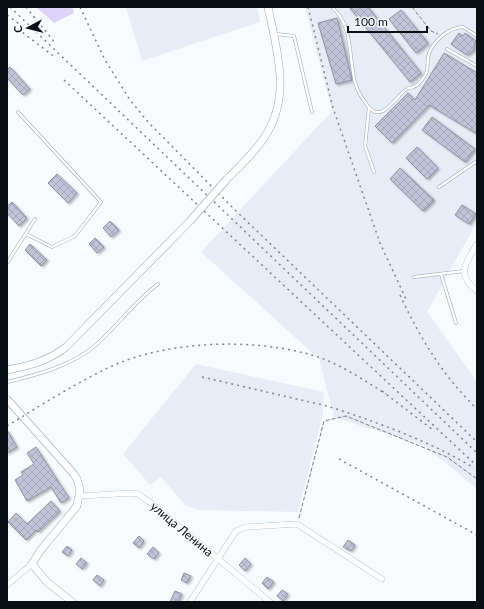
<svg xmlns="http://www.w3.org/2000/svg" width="484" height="609" font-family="Lato,sans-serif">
<defs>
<pattern id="building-cross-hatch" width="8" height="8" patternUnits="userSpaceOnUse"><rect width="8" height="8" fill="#bfc4d8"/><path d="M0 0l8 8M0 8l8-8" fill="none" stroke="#a3a7b8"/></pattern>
<filter id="shadow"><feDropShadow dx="2" dy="1.5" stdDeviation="1" flood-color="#0004"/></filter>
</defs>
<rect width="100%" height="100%" fill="#f7fbfe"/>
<path fill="#e6edf6" d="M126,7H257L260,22L142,61Z
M305,7H477V222L427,312L477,382V489L425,446L334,417L319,359L201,252L332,111Z
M196,364L324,392L323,414L298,512L199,510L185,505L161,477L150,485L123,454Z"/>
<path fill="#ddd3f6" d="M36,7H72L74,13L54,23Z"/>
<path fill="url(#building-cross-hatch)" stroke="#8c91a3" filter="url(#shadow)" d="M349,7H368L421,73L410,82Z
M401,10L428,43L416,53L389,19Z
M337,18L352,80L336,84L318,23Z
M459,33L463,36L465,33L476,41L474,45L475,48L473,51L467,55L451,44Z
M444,53L477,73V134L429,105L392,143L375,126L408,93L415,100Z
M10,67L30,89L23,95L7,78V70Z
M432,117L475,149L465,162L422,130Z
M417,147L438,168L427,179L406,158Z
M400,168L434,200L423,211L390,179Z
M57,174L77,193L68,203L48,183Z
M12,202L27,218L19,226L7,213V206Z
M462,205L476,214L469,224L455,215Z
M110,221L119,230L111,237L103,228Z
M95,238L104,247L97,253L89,244Z
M30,244L47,260L41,266L25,250Z
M7,430L17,447L7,453Z
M36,447L69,498L61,503L51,487L27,501L15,480L23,475L21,472L34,464L27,453Z
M51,501L60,511L38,532L36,530L26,540L8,522L16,513L27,524Z
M139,536L144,541L139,548L133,543Z
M348,540L355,545L351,551L343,547Z
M67,546L72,550L68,556L62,552Z
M153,547L159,553L154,559L147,554Z
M81,558L87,563L82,569L76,564Z
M245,558L251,564L245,571L239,565Z
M184,573L191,576L187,583L181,580Z
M97,575L104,580L100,586L93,580Z
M267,577L274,582L268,589L262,583Z
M282,590L288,594L283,601L277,596Z
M175,591L182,594L178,602H170Z"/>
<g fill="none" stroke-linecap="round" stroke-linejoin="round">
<defs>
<path id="service" d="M332,7C351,24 349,48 353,72C354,84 360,96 367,105C382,126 396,95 407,89C408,88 412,88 413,87C417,86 422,80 424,77C429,71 427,64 428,57C432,41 448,28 463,27L477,36
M276,34L294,36L312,112
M447,49L477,66
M369,108L365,146L374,172
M18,112L101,202L75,236L52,247L26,234
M439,187L477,161
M7,263L35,219
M441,274L456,323
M414,277L464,271
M7,382C37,375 74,365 97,344C118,325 134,302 158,284"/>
<path id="minor" d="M477,244C465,264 456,275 477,291
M80,496L132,493L138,494L151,503L270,602
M7,585L32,564
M190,602L236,531L246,527L297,524L382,579"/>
<path id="tertiary" d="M227,179C240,166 254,153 264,138C292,97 277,51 268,7
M7,370C29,366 48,361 66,347L190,221
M7,399L73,473L77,479L80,490L77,506L40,551L32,564L47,582L72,602"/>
</defs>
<use href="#service" stroke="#95a4b3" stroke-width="3.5"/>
<use href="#minor" stroke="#95a4b3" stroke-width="6"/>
<use href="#tertiary" stroke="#95a4b3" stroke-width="8"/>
<path stroke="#787d81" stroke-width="1" stroke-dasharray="4 2" stroke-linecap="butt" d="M412,7L431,31L438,34
M299,518L324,421L346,416L447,457L477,479"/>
<use href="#service" stroke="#fff" stroke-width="2.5"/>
<use href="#minor" stroke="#fff" stroke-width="5.5"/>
<use href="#tertiary" stroke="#fff" stroke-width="7"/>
<path stroke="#7f8387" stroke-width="1.5" stroke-dasharray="2 4" stroke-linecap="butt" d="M10,7L477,453
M26,7L56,44
M80,7L105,60L130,100L148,122L234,209L477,442
M308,7L333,108L380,243L406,299
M7,15L26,29
M18,29L56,58
M64,80L477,466
M400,295C420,338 443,376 477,409
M202,377L327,406C374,421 432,442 474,468
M382,391L433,430
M7,426C41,405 76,383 112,366C168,341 250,338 308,354C336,361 362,379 386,394
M339,459L477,535"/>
<defs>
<path id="tertiary-bridge" d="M190,221L227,179"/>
</defs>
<use href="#tertiary-bridge" stroke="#95a4b3" stroke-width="8" stroke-linecap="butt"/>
<use href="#tertiary-bridge" stroke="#fff" stroke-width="7"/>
</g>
<g text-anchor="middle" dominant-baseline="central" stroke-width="3" stroke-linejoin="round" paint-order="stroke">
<g font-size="12" fill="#090e13" stroke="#f7fbfe">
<text transform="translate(182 529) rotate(40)">улица Ленина</text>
</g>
</g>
<rect width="484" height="609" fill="none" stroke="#090e13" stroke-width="16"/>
<g transform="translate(28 28) rotate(263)" stroke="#f7fbfe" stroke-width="3" paint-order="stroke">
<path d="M0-3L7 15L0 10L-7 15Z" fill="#090e13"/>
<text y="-6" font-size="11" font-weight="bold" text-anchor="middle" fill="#090e13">С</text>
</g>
<path d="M348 26v6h79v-6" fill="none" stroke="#090e13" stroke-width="2"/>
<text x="354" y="26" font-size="12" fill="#090e13" stroke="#f7fbfe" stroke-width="3" paint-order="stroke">100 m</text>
</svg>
